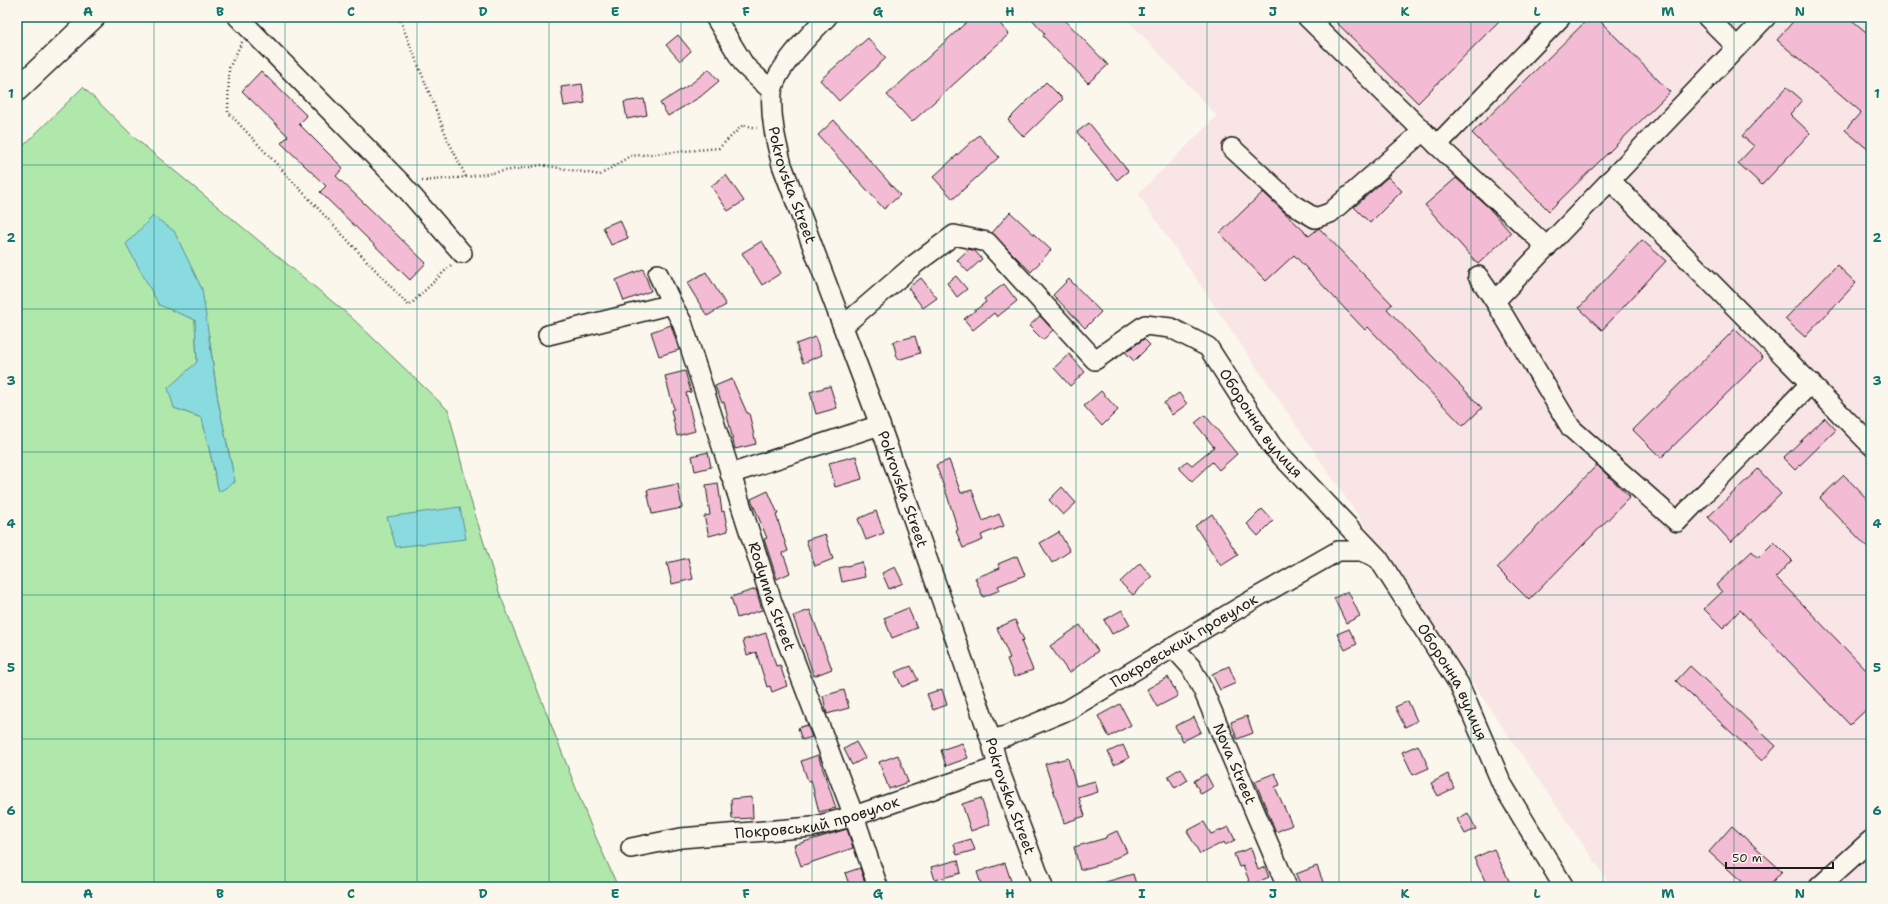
<svg xmlns="http://www.w3.org/2000/svg" width="1888" height="904" font-family="'Shantell Sans',sans-serif">
<rect width="100%" height="100%" fill="#fbf7ec"/>
<filter id="ink" filterUnits="userSpaceOnUse"><feTurbulence type="fractalNoise" baseFrequency=".025" numOctaves="2"/><feDisplacementMap in="SourceGraphic" scale="8" xChannelSelector="R" yChannelSelector="G"/><feConvolveMatrix kernelMatrix="1 2 1 2 8 2 1 2 1" color-interpolation-filters="sRGB"/></filter>
<g filter="url(#ink)">
<path fill="#f9e5e5" d="M1125,17H1871V887H1612L1138,194L1217,116Z"/>
<path fill="#b0e8ac" stroke="#668264" fill-rule="evenodd" d="M83,87L136,139L351,317L448,410L471,501L499,592L590,824L618,887H17V152ZM195,320L209,335L218,401L235,482L219,491L202,418L174,408L197,362Z"/>
<path fill="#8adbe0" stroke="#5e8f92" d="M153,216L174,231L202,289L218,401L235,482L219,492L202,418L174,408L168,388L197,362L195,320L159,305L126,244Z
M460,507L466,539L396,547L387,517Z"/>
<path fill="#f3bcd4" stroke="#1c1c1c" d="M972,17H994L1009,34L912,122L887,95Z
M1030,17H1062L1108,65L1088,83L1043,36L1045,34Z
M1331,17H1503L1418,103Z
M1590,17H1596L1670,92L1549,211L1472,133Z
M1797,17H1848L1871,36V152L1845,130L1861,112L1777,40Z
M678,35L691,51L680,61L666,45Z
M868,38L886,58L839,101L820,80Z
M709,69L719,81L700,97L668,116L660,103L692,83Z
M261,71L307,116L299,124L343,168L336,176L426,263L410,280L320,192L326,186L281,143L288,136L242,91Z
M1046,82L1063,99L1024,137L1008,120Z
M582,84L585,103L564,106L561,87Z
M1787,87L1802,100L1790,114L1810,133L1762,185L1738,163L1754,146L1742,136Z
M644,99L647,115L627,119L624,102Z
M834,120L900,195L884,209L818,135Z
M1089,123L1128,171L1117,180L1077,132Z
M979,135L999,157L953,199L933,177Z
M726,175L744,201L728,211L711,186Z
M1388,177L1402,191L1370,223L1354,207Z
M1456,178L1488,207L1511,233L1478,264L1425,205Z
M1263,192L1309,236L1319,228L1392,304L1387,309L1482,408L1463,426L1368,327L1365,330L1294,255L1266,281L1220,233Z
M1010,212L1051,250L1031,272L992,233Z
M620,220L628,238L611,245L603,227Z
M1642,240L1666,261L1602,330L1579,308Z
M762,241L781,273L762,285L742,253Z
M969,249L975,251L982,259L968,272L957,260Z
M1837,265L1856,283L1805,337L1785,319Z
M643,269L651,291L624,301L616,280Z
M706,272L726,305L707,316L687,283Z
M956,276L967,289L957,297L947,283Z
M921,278L937,298L923,308L908,288Z
M1069,279L1101,312L1085,328L1053,295Z
M1004,284L1017,301L997,317L994,313L973,330L964,319L986,302L984,299Z
M1040,316L1053,330L1043,340L1029,326Z
M671,325L679,350L659,356L651,332Z
M1735,329L1763,358L1661,458L1633,430Z
M915,336L920,353L898,360L893,342Z
M815,337L822,355L803,363L796,344Z
M1144,339L1150,345L1134,361L1125,352Z
M1069,354L1085,372L1070,386L1054,368Z
M685,371L691,392L686,393L695,431L677,436L671,410L674,409L665,376Z
M732,379L747,413H749L756,444L735,449L724,402L722,403L715,386Z
M830,386L837,408L816,414L810,392Z
M1101,391L1118,410L1102,426L1084,406Z
M1179,393L1187,404L1172,415L1164,403Z
M1205,415L1237,454L1219,470L1212,462L1192,481L1179,468L1187,461L1192,465L1214,447L1195,423Z
M1825,418L1836,430L1795,470L1783,458Z
M708,452L711,467L695,471L692,456Z
M856,456L862,479L835,487L829,463Z
M949,460L961,493L972,490L983,521L999,514L1004,526L981,535L983,540L963,548L956,531L958,530L948,498L936,465Z
M1597,465L1630,497L1529,600L1497,568Z
M1758,469L1781,494L1731,542L1708,517Z
M1844,475L1871,503V551L1820,498Z
M718,483L722,512L724,511L728,531L709,536L704,516L710,515L706,485Z
M678,484L682,508L652,514L647,490Z
M1062,487L1076,503L1063,515L1049,500Z
M768,491L778,514L776,515L788,551L783,553L790,573L777,579L764,539L767,538L751,499Z
M1262,509L1273,521L1258,536L1247,524Z
M876,511L884,533L866,540L858,519Z
M1212,514L1238,555L1221,566L1195,526Z
M1059,532L1070,551L1052,563L1040,543Z
M825,534L833,559L815,566L806,540Z
M1774,542L1792,560L1776,577L1871,675V705L1850,725L1740,610L1723,628L1704,609L1722,592L1716,585L1752,551L1758,558Z
M1017,556L1025,575L998,586L1000,590L983,597L975,578L1000,568L998,564Z
M688,558L693,579L672,584L667,563Z
M862,562L865,577L842,582L839,568Z
M1140,563L1152,577L1133,595L1120,582Z
M895,567L903,583L889,589L882,573Z
M756,589L762,610L737,618L731,597Z
M1348,591L1360,616L1346,623L1334,598Z
M908,608L917,628L892,638L884,618Z
M810,610L832,669L814,676L793,616Z
M1122,610L1130,625L1112,634L1104,620Z
M1015,620L1024,640L1021,641L1033,670L1014,677L1007,659L1010,658L997,628Z
M1080,625L1098,651L1069,673L1050,646Z
M1349,629L1357,644L1345,650L1337,634Z
M766,633L776,666L780,665L787,686L772,692L770,686L767,687L756,652L747,655L743,640Z
M911,666L918,680L902,687L895,672Z
M1229,666L1236,683L1220,690L1212,674Z
M1690,666L1776,746L1762,761L1676,681Z
M1168,677L1178,696L1157,707L1147,689Z
M942,689L947,705L933,710L927,694Z
M844,690L849,708L827,714L823,696Z
M1408,701L1417,721L1405,727L1395,707Z
M1120,704L1131,725L1109,737L1098,716Z
M1247,716L1253,733L1237,739L1231,722Z
M1194,717L1201,732L1183,741L1175,726Z
M807,725L812,737L802,740L798,728Z
M856,742L865,758L852,765L844,749Z
M962,743L968,758L946,766L941,750Z
M1123,745L1129,758L1114,765L1108,752Z
M1418,745L1429,768L1413,775L1402,752Z
M818,755L836,808L819,812L811,780L808,781L801,761Z
M898,755L908,782L889,789L879,762Z
M1068,758L1076,786L1095,781L1098,792L1079,798L1085,816L1064,823L1045,764Z
M1181,768L1188,780L1175,788L1168,776Z
M1275,773L1280,785L1275,787L1292,825L1276,832L1255,781Z
M1206,774L1213,787L1201,794L1194,781Z
M1448,774L1454,788L1438,796L1431,783Z
M752,797L753,818L732,819L731,799Z
M981,798L990,824L971,831L962,804Z
M1468,813L1476,829L1465,834L1457,819Z
M1204,822L1211,834L1229,827L1235,840L1225,845L1224,842L1200,854L1187,831Z
M1732,826L1782,871L1768,887H1748L1709,852Z
M847,829L853,848L801,866L794,845Z
M1117,831L1127,852L1106,863L1080,870L1074,847L1106,838V836Z
M971,839L975,850L957,855L954,844Z
M1251,848L1258,870L1265,867L1269,877L1251,885L1243,866L1239,867L1234,854Z
M1494,849L1512,887H1488L1474,858Z
M958,860L961,873L935,880L931,867Z
M1005,863L1013,887H982L977,872Z
M1317,866L1325,887H1301L1296,874Z
M860,868L866,885L858,887H850L845,873Z
M1133,874L1137,887H1099V884Z"/>
<g fill="none" stroke-linecap="round" stroke-linejoin="round">
<defs>
<g id="minor">
<path d="M238,17L401,183L462,253"/>
<path d="M715,17L745,66L772,91"/>
<path id="s1" d="M827,17C812,32 774,71 772,93C770,117 776,142 782,165L880,425L991,740L998,767L1043,887"/>
<path d="M1307,17L1437,145L1547,247"/>
<path d="M1707,17L1737,47"/>
<path d="M1437,145L1561,17"/>
<path d="M1232,148L1292,204L1315,218L1330,213L1423,131"/>
<path d="M1610,180L1871,445"/>
<path d="M658,274L672,304"/>
<path d="M1478,276L1495,301L1571,428L1677,522L1811,383"/>
<path d="M1495,301L1766,17"/>
<path id="s2" d="M843,326L915,264L954,235L987,242L1095,360L1145,325L1171,328L1208,347L1272,446L1378,558L1459,684L1502,784L1564,887"/>
<path id="s3" d="M548,335L672,304L682,322L772,602L854,816L878,887"/>
<path d="M730,474L880,425"/>
<path id="s4" d="M1173,647L1191,667L1203,690L1287,887"/>
<path id="s5" d="M991,740L1006,736L1068,710L1254,599L1338,551H1361L1377,558"/>
<path id="s6" d="M631,848L681,838L812,827L854,816L998,767"/>
<path d="M1819,887L1871,840"/>
</g>
<path id="major" d="M17,90L94,17"/>
</defs>
<use href="#minor" stroke="#1c1c1c" stroke-width="22"/>
<use href="#major" stroke="#1c1c1c" stroke-width="25"/>
<path stroke="#1c1c1c" stroke-width="2.5" stroke-dasharray="1 3" stroke-linecap="butt" d="M399,17L448,140L466,177
M242,42L229,68L228,112L409,306L451,265
M422,181L466,177L542,165L600,175L630,156L719,148L743,125L757,128"/>
<use href="#minor" stroke="#fbf7ec" stroke-width="19"/>
<use href="#major" stroke="#fbf7ec" stroke-width="22"/>
</g>
</g>
<path fill="none" stroke="#0f766e" stroke-width="1" stroke-opacity="0.55" d="M154,17V887M285,17V887M417,17V887M549,17V887M681,17V887M812,17V887M944,17V887M1076,17V887M1207,17V887M1339,17V887M1471,17V887M1603,17V887M1734,17V887M17,165H1871M17,309H1871M17,452H1871M17,595H1871M17,739H1871"/>
<g text-anchor="middle" dominant-baseline="central" stroke-width="3" stroke-linejoin="round" paint-order="stroke">
<g font-size="15" fill="#1c1c1c" stroke="#fbf7ec">
<text stroke="none"><textPath href="#s1" startOffset="190">Pokrovska Street</textPath></text>
<text stroke="none"><textPath href="#s2" startOffset="559">Оборонна вулиця</textPath></text>
<text stroke="none"><textPath href="#s1" startOffset="514">Pokrovska Street</textPath></text>
<text stroke="none"><textPath href="#s3" startOffset="437">Rodynna Street</textPath></text>
<text stroke="none"><textPath href="#s5" startOffset="218">Покровський провулок</textPath></text>
<text stroke="none"><textPath href="#s2" startOffset="883">Оборонна вулиця</textPath></text>
<text stroke="none"><textPath href="#s4" startOffset="133">Nova Street</textPath></text>
<text stroke="none"><textPath href="#s1" startOffset="839">Pokrovska Street</textPath></text>
<text stroke="none"><textPath href="#s6" startOffset="189">Покровський провулок</textPath></text>
</g>
</g>
<rect width="1888" height="904" fill="none" stroke="#fbf7ec" stroke-width="44"/>
<path d="M1726 862v6h107v-6" fill="none" stroke="#1c1c1c" stroke-width="2"/>
<text x="1732" y="862" font-size="12" fill="#1c1c1c" stroke="#fbf7ec" stroke-width="3" paint-order="stroke">50 m</text>
<rect x="22" y="22" width="1844" height="860" fill="none" stroke="#0f766e" stroke-width="1.5"/>
<g font-size="13" text-anchor="middle" font-weight="bold" fill="#0f766e">
<text x="88" y="16">A</text>
<text x="220" y="16">B</text>
<text x="351" y="16">C</text>
<text x="483" y="16">D</text>
<text x="615" y="16">E</text>
<text x="746" y="16">F</text>
<text x="878" y="16">G</text>
<text x="1010" y="16">H</text>
<text x="1142" y="16">I</text>
<text x="1273" y="16">J</text>
<text x="1405" y="16">K</text>
<text x="1537" y="16">L</text>
<text x="1668" y="16">M</text>
<text x="1800" y="16">N</text>
<text x="11" y="98">1</text>
<text x="1877" y="98">1</text>
<text x="11" y="242">2</text>
<text x="1877" y="242">2</text>
<text x="11" y="385">3</text>
<text x="1877" y="385">3</text>
<text x="11" y="528">4</text>
<text x="1877" y="528">4</text>
<text x="11" y="672">5</text>
<text x="1877" y="672">5</text>
<text x="11" y="815">6</text>
<text x="1877" y="815">6</text>
<text x="88" y="898">A</text>
<text x="220" y="898">B</text>
<text x="351" y="898">C</text>
<text x="483" y="898">D</text>
<text x="615" y="898">E</text>
<text x="746" y="898">F</text>
<text x="878" y="898">G</text>
<text x="1010" y="898">H</text>
<text x="1142" y="898">I</text>
<text x="1273" y="898">J</text>
<text x="1405" y="898">K</text>
<text x="1537" y="898">L</text>
<text x="1668" y="898">M</text>
<text x="1800" y="898">N</text>
</g>
</svg>
